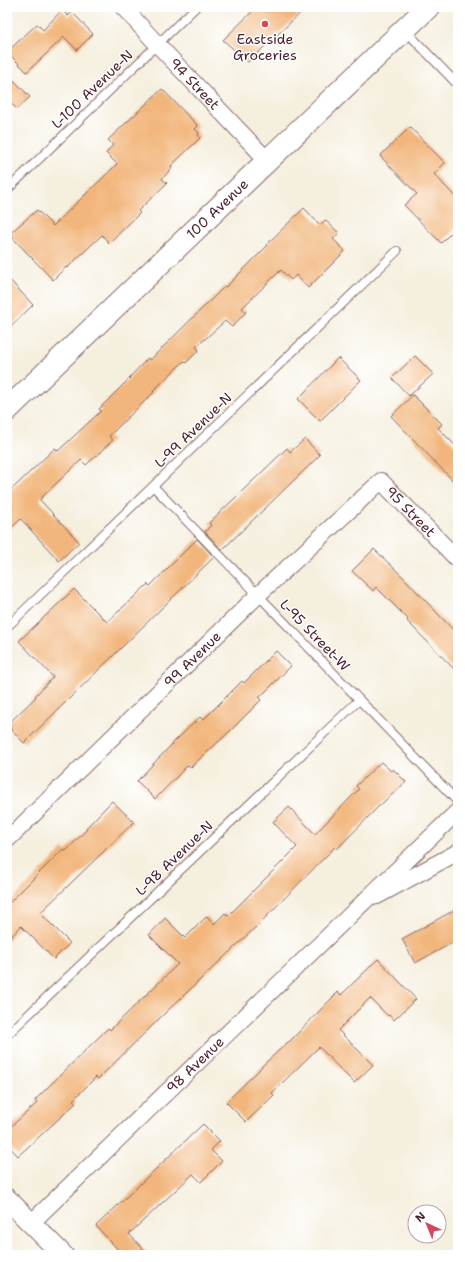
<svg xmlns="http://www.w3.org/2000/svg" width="465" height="1262" font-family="'Shantell Sans',sans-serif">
<rect width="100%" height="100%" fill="#fff"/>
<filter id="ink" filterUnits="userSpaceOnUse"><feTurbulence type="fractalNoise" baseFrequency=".025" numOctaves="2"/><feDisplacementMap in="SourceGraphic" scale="8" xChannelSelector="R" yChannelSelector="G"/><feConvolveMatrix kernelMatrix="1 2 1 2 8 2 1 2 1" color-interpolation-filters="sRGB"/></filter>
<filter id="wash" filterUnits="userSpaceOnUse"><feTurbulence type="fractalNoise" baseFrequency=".012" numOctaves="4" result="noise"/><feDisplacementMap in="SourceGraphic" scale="16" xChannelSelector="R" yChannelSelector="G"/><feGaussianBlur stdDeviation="0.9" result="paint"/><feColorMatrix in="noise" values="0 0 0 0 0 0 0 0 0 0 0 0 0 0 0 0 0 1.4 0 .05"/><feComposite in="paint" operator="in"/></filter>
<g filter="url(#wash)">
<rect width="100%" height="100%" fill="#f5efde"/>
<g id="blocks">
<path fill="#f2b67c" d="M257,7H307L248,62L223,40Z
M62,10L68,16L72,12L93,34L77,50L64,37L27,72L7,52L37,24L43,30Z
M7,73L30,97L17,109L7,100Z
M162,89L198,126L195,129L199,133L198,135L200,138L171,166L172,168L162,179L167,183L138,211L140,213L109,243L102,235L67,268L66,267L53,280L9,234L37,210L53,226L117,164L106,153L113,145L108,140Z
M410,127L445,163L434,174L458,200V226L441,243L404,205L417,194L380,156Z
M304,208L320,225L325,220L339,233L333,239L345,251L308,288L296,275L291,280L281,270L242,308L246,312L232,327L225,321L196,347L199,350L186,363L184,361L153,391L154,392L109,436L113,440L86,465L81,460L41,498L40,500L79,542L59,561L21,519L7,532V494L55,448L58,451L101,411L99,409L130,378H129L148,358L150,360L225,286L226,287L267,246L266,245Z
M7,277L33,305L7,330Z
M415,356L433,374L409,396L392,378Z
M338,358L361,380L320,421L298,399Z
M413,395L442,424L438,428L458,448V486L391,416Z
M305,439L320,455L222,550L205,532L211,525L209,523L287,448L290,452Z
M197,539L214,557L24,743L7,725L36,697L35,696L53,677L19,641L74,589L107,622L148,584L150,586Z
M374,549L403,577L458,635V673L407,621L408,619L376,587L373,591L352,571Z
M276,651L291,666L259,698L261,700L227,734L191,767L188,765L155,799L137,781L175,741L200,717L203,720L242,681L244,683Z
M381,762L391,771L393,769L406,782L377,808L337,849L335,847L257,926L163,1015L98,1079L96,1077L73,1100L76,1103L18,1156L7,1144V1130L37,1103L35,1100L108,1028L110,1030L178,964L149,935L165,918L185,938L207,916L214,924L225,913L228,916L297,847L273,822L289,807L315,834L359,789L356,786Z
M112,801L134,822L40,913L70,943L54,959L21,926L7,941V905L63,849L66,851L87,829L86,828Z
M458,908V940L415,963L402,939Z
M378,959L416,999L394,1020L389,1015L388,1016L370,998L338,1030L373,1065L354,1083L319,1047L272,1093L274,1095L246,1122L226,1102L259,1070V1069L288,1042H289L338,992L341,995Z
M203,1124L220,1141L211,1150L222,1161L201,1182L193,1174L129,1234L149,1255H123L96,1226Z"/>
</g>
</g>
<g filter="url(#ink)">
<use href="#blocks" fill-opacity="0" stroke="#86686a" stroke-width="1"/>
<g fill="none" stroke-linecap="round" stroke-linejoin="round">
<defs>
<path id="service" d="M405,30L458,85
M7,190L196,7
M153,486L458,802
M7,627L397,251
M7,1035L359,700"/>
<g id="minor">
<path id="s1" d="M123,7L157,44L267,160"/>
<path id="s2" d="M7,840L258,595L381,481L458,560"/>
<path d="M377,896L458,852"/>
<path id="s3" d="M31,1223L458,811"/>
</g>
<path id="tertiary" d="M7,1199L63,1255"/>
<g id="secondary">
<path id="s4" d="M7,410L428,7"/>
</g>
</defs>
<use href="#service" stroke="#86686a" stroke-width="10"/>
<use href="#minor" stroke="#86686a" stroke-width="18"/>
<use href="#tertiary" stroke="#86686a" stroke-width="22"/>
<use href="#secondary" stroke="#86686a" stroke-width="24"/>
<use href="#service" stroke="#fff" stroke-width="8"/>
<use href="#minor" stroke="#fff" stroke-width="16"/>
<use href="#tertiary" stroke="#fff" stroke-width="20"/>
<use href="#secondary" stroke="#fff" stroke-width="22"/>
</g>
</g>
<circle fill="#d1495b" stroke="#fff" stroke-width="1.5" cx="265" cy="24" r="4"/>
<g text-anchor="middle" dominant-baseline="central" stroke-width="3" stroke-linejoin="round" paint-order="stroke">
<g font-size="14" fill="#4a1f2b" stroke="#fff">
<text x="265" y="39">Eastside<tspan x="265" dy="16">Groceries</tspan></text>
</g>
<g font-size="14" fill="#4a1f2b" stroke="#fff">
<text stroke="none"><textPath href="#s1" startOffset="105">94 Street</textPath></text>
<text transform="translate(92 89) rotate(-44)">L-100 Avenue-N</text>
<text stroke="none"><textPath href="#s4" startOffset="291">100 Avenue</textPath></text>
<text transform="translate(193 430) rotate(-44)">L-99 Avenue-N</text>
<text stroke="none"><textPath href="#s2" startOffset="561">95 Street</textPath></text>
<text transform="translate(315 635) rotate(46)">L-95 Street-W</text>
<text stroke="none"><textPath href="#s2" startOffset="259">99 Avenue</textPath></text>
<text transform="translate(174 858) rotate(-44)">L-98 Avenue-N</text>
<text stroke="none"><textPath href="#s3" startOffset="228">98 Avenue</textPath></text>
</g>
</g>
<rect width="465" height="1262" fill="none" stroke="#fff" stroke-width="24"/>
<g transform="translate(427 1224) rotate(316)"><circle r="19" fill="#ffffff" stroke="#b7a5aa"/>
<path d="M0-3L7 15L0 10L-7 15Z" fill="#d1495b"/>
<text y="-6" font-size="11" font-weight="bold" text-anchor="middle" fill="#4a1f2b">N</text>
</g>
</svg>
